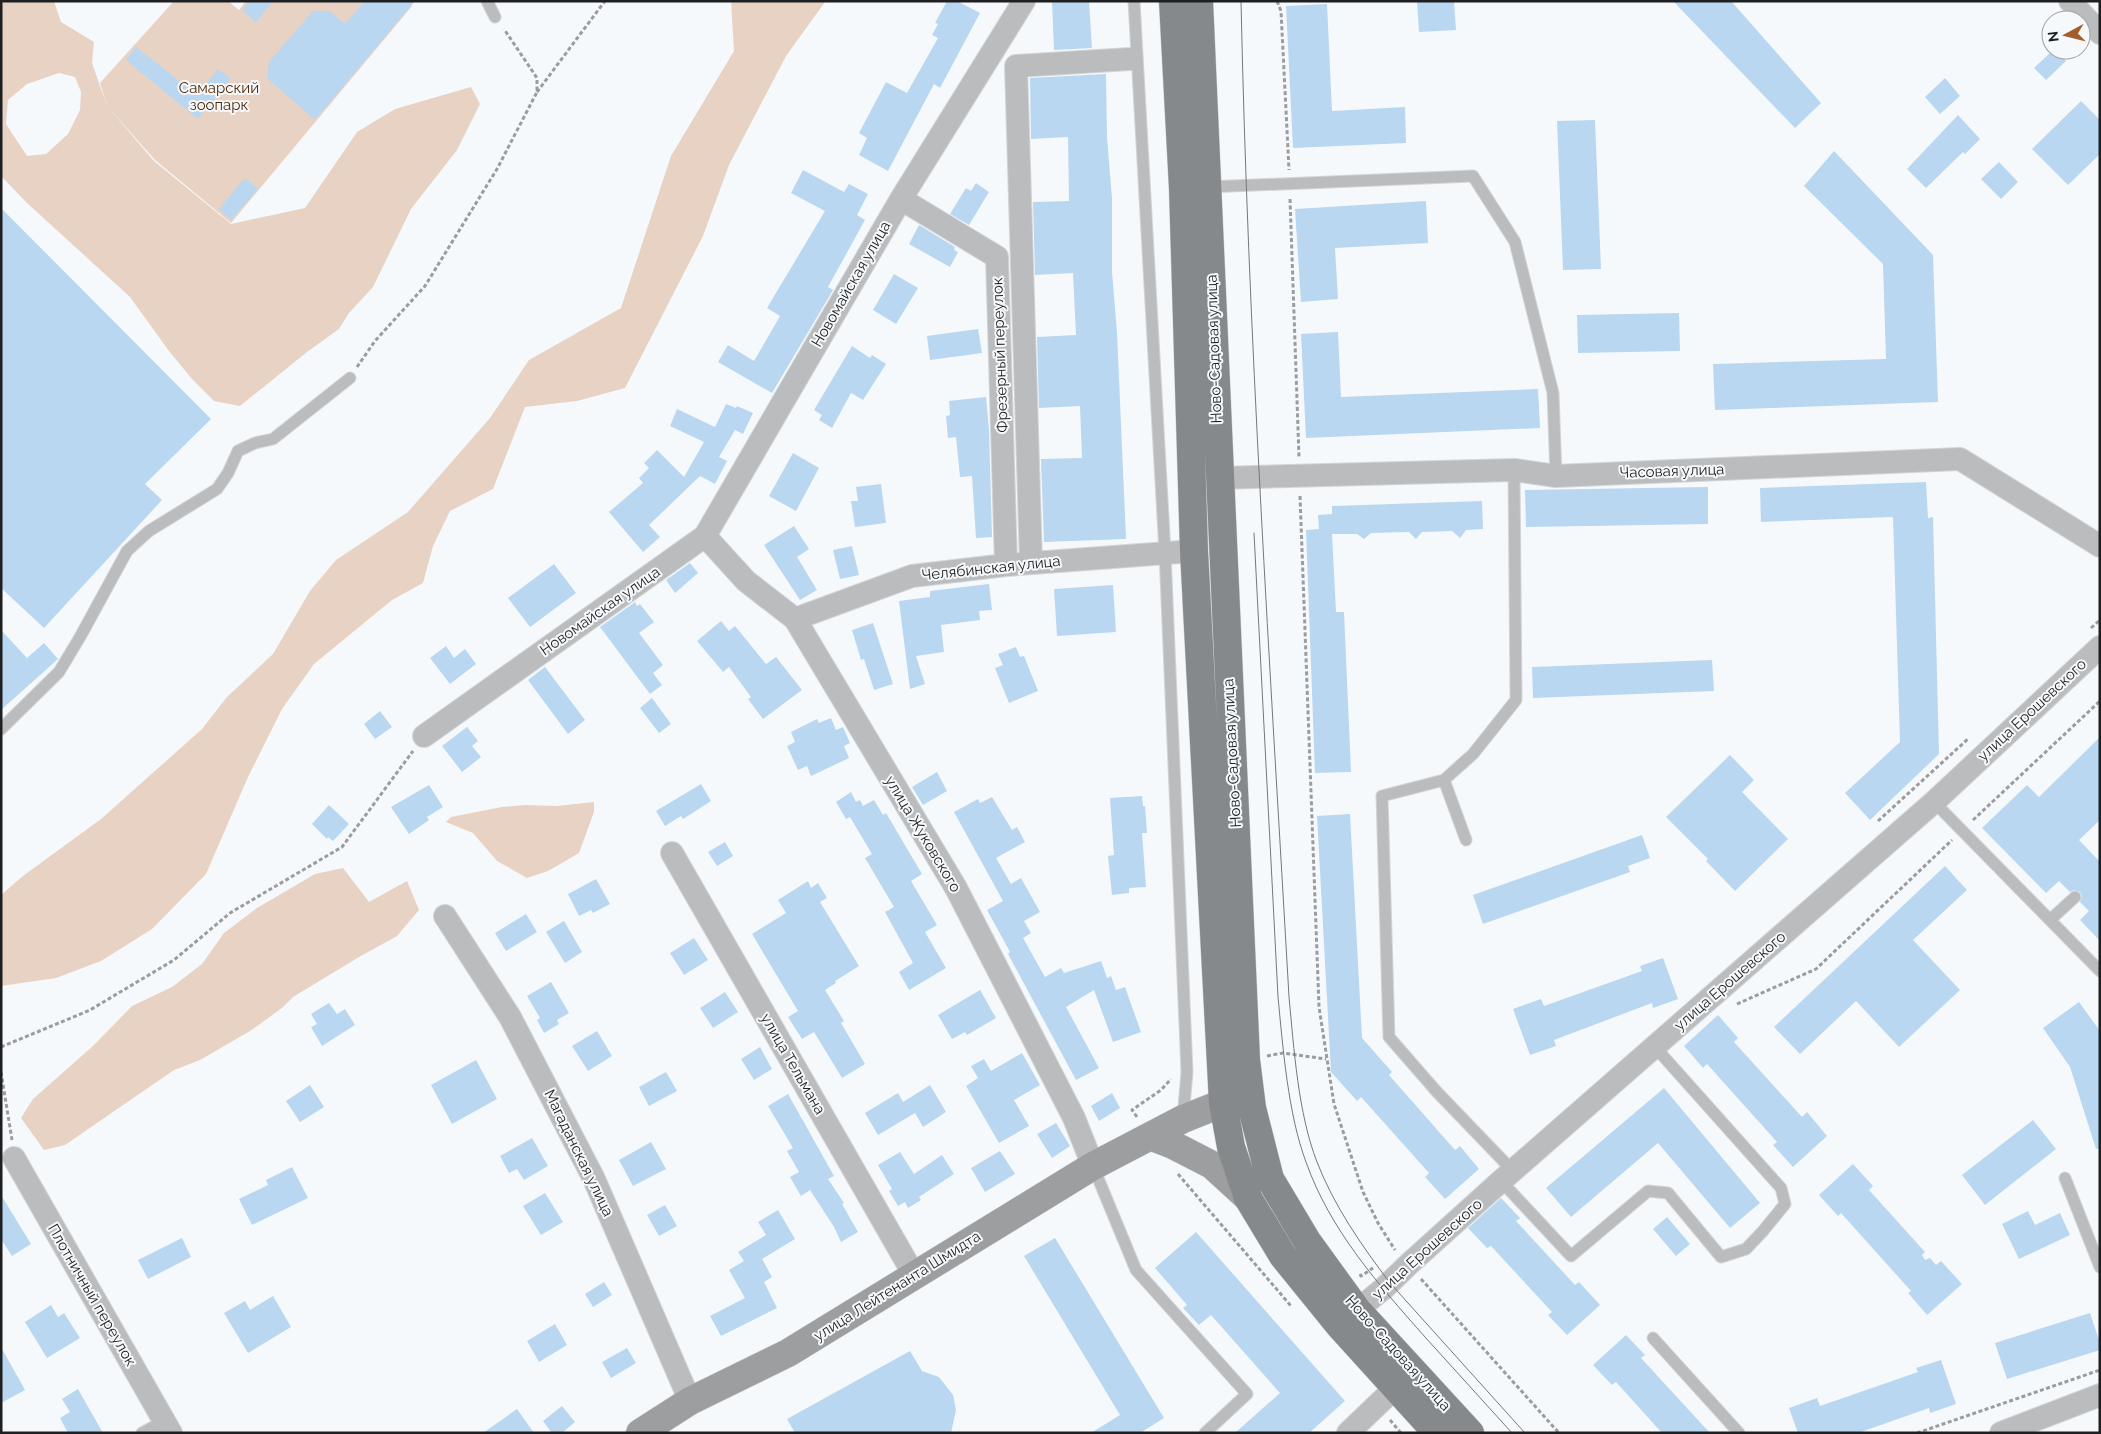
<svg xmlns="http://www.w3.org/2000/svg" width="2101" height="1434" font-family="Raleway,sans-serif">
<rect width="100%" height="100%" fill="#f6f9fc"/>
<path fill="#e7d2c4" fill-rule="evenodd" d="M1,1H54L61,22L94,42L92,63L107,106L154,161L231,224L305,208L357,132L395,109L471,87L480,104L457,150L411,209L373,287L349,313L339,329L307,352L240,406L214,401L192,379L169,351L130,297L27,203L1,176ZM59,73L75,77L81,92L80,110L68,134L46,154L27,156L6,124L8,100L27,84Z
M174,1H228L239,10L246,1H406L412,6L231,223L155,160L107,106L100,83Z
M731,1L825,2L786,56L729,165L703,236L625,388L577,401L525,407L493,489L450,511L433,546L423,583L392,600L314,664L282,709L248,777L206,874L152,929L101,961L56,978L1,986V895L23,876L101,819L202,729L227,697L273,654L310,591L336,560L408,512L490,418L529,360L621,308L671,156L734,51Z
M594,802V812L579,853L548,871L527,878L497,861L473,833L446,822L451,817L502,807L525,805L557,806Z
M343,868L369,902L407,881L419,910L397,936L359,957L293,997L282,1008L250,1031L200,1060L174,1070L65,1145L44,1150L21,1118L33,1099L94,1045L132,1006L172,987L202,964L224,933L257,908L315,874Z"/>
<path fill="#b9d7f0" d="M250,1H273L256,22L242,10Z
M365,1H415L315,120L267,78L269,62L313,11H330L345,24Z
M947,1H957L980,13L940,88L934,84L888,171L859,155L867,138L859,133L886,82L907,93L938,38L932,35L938,24L935,23Z
M1052,1H1089L1092,48L1054,50Z
M1417,1H1454L1456,30L1419,32Z
M1673,1H1731L1821,103L1795,128Z
M1327,4L1332,111L1405,107L1406,143L1293,148L1286,6Z
M136,47L197,95L218,69L231,79L198,119L126,60Z
M2053,50H2055L2066,61L2046,80L2034,68Z
M1106,74L1107,137L1112,199V272L1117,333L1126,539L1044,542L1041,459L1082,458L1080,406L1039,408L1037,337L1076,335L1073,273L1035,275L1033,202L1069,201L1068,137L1031,139L1030,78Z
M1945,78L1960,96L1940,114L1925,97Z
M2081,101L2100,120V154L2068,185L2032,149Z
M1958,115L1980,139L1965,154L1963,152L1926,188L1907,169Z
M1595,120L1601,269L1563,270L1557,121Z
M1834,151L1933,255L1938,402L1715,410L1713,364L1886,359L1883,264L1804,186Z
M1999,162L2018,182L2001,199L1981,179Z
M803,170L844,192L849,184L868,194L857,215L865,220L828,287L833,290L772,393L718,362L728,345L754,361L780,316L767,308L825,211L791,193Z
M245,178L258,189L231,220L219,209Z
M976,183L989,192L969,225L950,214L966,188L971,191Z
M1426,201L1428,243L1335,248L1338,299L1301,302L1295,209Z
M1,208L211,419L145,484L162,500L44,628L1,588Z
M919,225L955,247L954,250L958,252L950,267L909,244Z
M894,274L918,288L896,324L873,310Z
M1679,313L1680,351L1578,353L1577,315Z
M978,329L982,353L930,360L927,336Z
M1338,332L1341,397L1538,389L1540,428L1306,438L1301,334Z
M852,346L870,358L872,355L886,364L863,400L851,393L832,428L819,420L822,415L814,410Z
M986,397L989,430L992,537L976,538L972,476L960,477L956,437L948,438L946,416L950,415L949,401Z
M726,404L736,408L737,406L753,413L743,434L735,430L719,457L727,461L715,484L700,476L649,525L660,537L643,552L609,512L643,483L639,478L649,468L644,463L657,450L684,477L704,442L670,426L677,409L715,427Z
M793,453L819,468L796,511L769,496Z
M1926,482L1928,518L1933,517L1939,754L1870,820L1845,793L1900,742L1893,517L1761,522L1760,488Z
M881,484L886,523L855,527L851,501H858L856,487Z
M1708,487V524L1526,527L1525,490Z
M1482,501L1483,529L1466,530L1460,538L1452,531L1422,532L1416,539L1409,532L1371,533L1364,539L1357,534H1332L1336,612H1344L1351,772L1315,773L1306,530L1319,529L1318,515L1332,514V506Z
M794,526L809,549L797,557L817,590L800,600L764,545Z
M852,546L859,575L840,579L833,550Z
M690,563L698,573L675,593L666,580Z
M554,564L576,593L530,627L508,598Z
M989,584L992,610L979,611L980,620L941,625L944,652L916,656L925,684L910,689L899,601L930,597V591Z
M1113,585L1116,632L1057,636L1054,589Z
M635,602L637,606L640,604L654,622L639,633L663,665L653,673L662,685L650,694L600,627Z
M721,621L729,631L735,626L766,664L776,657L802,690L763,719L748,699L751,697L729,667L723,672L697,641Z
M873,623L893,684L874,690L864,659L861,660L852,630Z
M1,630L27,658L44,643L58,659L1,710Z
M446,646L454,658L465,649L476,664L450,684L430,658Z
M1016,647L1020,657L1024,656L1038,691L1009,703L995,668L1003,665L998,654Z
M1712,660L1714,691L1533,698L1532,667Z
M545,667L585,720L568,734L528,680Z
M652,698L671,724L659,733L640,708Z
M380,711L392,727L375,739L364,724Z
M831,718L836,730L843,727L850,743L844,746L849,758L811,776L807,766L798,770L787,746L795,742L791,732L817,719L819,723Z
M467,727L478,741L472,746L481,757L462,772L442,746Z
M2100,737V820L2079,840L2100,862V941L2080,920L2089,911L2080,902L2082,896L2080,892L2074,890L2070,892L2059,881L2046,893L1982,828L2027,785L2039,797Z
M1730,755L1754,780L1742,792L1788,839L1735,891L1706,861L1708,859L1666,817Z
M937,772L947,791L923,805L912,787Z
M701,784L711,801L683,819L681,816L665,826L656,811Z
M429,785L443,807L427,817L429,820L409,834L391,807Z
M851,792L856,802L860,800L863,806L874,800L883,815L886,813L922,874L911,881L937,925L925,932L946,968L909,990L899,972L913,963L885,912L894,907L865,858L872,854L850,817L846,819L836,802Z
M1142,796L1143,806H1145L1147,833H1142L1146,887L1129,888V893L1112,895L1108,856L1114,855L1110,798Z
M992,797L1012,830L1017,827L1025,842L996,858L1011,884L1021,878L1040,912L1024,921L1031,933L1023,938L1045,977L1061,968L1064,973L1101,961L1107,978L1111,976L1116,990L1125,987L1141,1032L1113,1042L1094,990L1066,1007L1099,1068L1076,1080L1008,954L1010,952L987,910L1003,901L954,812L978,799L980,803Z
M329,805L349,824L333,841L328,837L327,839L312,824Z
M1350,814L1362,1038L1392,1072L1389,1075L1455,1150L1460,1146L1479,1169L1445,1199L1425,1177L1429,1173L1361,1097L1357,1101L1331,1072L1317,816Z
M1642,835L1650,858L1628,866L1630,872L1483,924L1473,895Z
M725,842L733,856L717,866L708,852Z
M1945,866L1967,890L1913,940L1960,990L1899,1047L1856,1001L1800,1054L1774,1027Z
M596,879L610,904L593,913L591,910L579,916L568,894Z
M808,881L811,888L818,883L827,898L820,902L859,966L835,981L836,983L825,990L844,1021L841,1023L865,1064L842,1078L814,1032L802,1039L788,1017L798,1011L752,934L786,913L778,900Z
M526,914L537,932L506,951L495,933Z
M564,921L582,952L565,963L546,932Z
M694,938L708,960L684,975L670,953Z
M1663,958L1678,999L1653,1008L1652,1003L1554,1040L1556,1046L1530,1055L1513,1009L1541,999L1544,1006L1642,971L1640,966Z
M551,982L569,1013L557,1020L559,1024L544,1033L537,1020L540,1018L527,996Z
M980,990L996,1018L967,1035L965,1032L952,1039L938,1015Z
M725,992L738,1012L713,1028L700,1008Z
M2079,1002L2100,1031V1148L2096,1149L2070,1067L2043,1028Z
M329,1003L337,1014L345,1009L355,1025L322,1046L311,1027L317,1024L311,1014Z
M1718,1015L1738,1038L1734,1042L1802,1117L1807,1112L1827,1136L1793,1167L1773,1145L1777,1142L1707,1064L1703,1068L1684,1046Z
M597,1031L612,1056L588,1071L572,1046Z
M760,1047L772,1069L754,1080L741,1059Z
M1022,1053L1040,1085L1014,1100L1029,1126L999,1143L966,1086L978,1078L971,1066L984,1059L991,1071Z
M476,1060L497,1099L452,1124L431,1085Z
M666,1072L677,1091L649,1106L639,1087Z
M310,1085L324,1107L300,1122L286,1101Z
M930,1085L946,1112L923,1127L915,1113L878,1135L865,1113L898,1093L903,1102Z
M1664,1088L1760,1203L1730,1228L1658,1143L1571,1217L1546,1188Z
M1112,1093L1120,1108L1099,1121L1091,1106Z
M788,1094L834,1176L828,1179L844,1203L842,1204L858,1232L841,1242L834,1227L810,1190L801,1196L790,1177L799,1172L787,1151L793,1148L768,1106Z
M2033,1120L2056,1149L1985,1205L1962,1175Z
M1056,1123L1070,1146L1052,1158L1037,1134Z
M532,1138L548,1166L524,1180L517,1169L509,1173L500,1156Z
M651,1142L666,1169L633,1186L619,1160Z
M1000,1151L1015,1174L985,1192L971,1168Z
M900,1152L914,1174L942,1155L954,1174L919,1197L921,1200L908,1208L905,1202L898,1206L889,1191L892,1189L878,1165Z
M1853,1164L1873,1186L1869,1190L1925,1252L1922,1255L1925,1260L1930,1258L1936,1265L1941,1261L1962,1284L1927,1315L1908,1293L1911,1291L1841,1213L1838,1216L1819,1195Z
M292,1167L308,1198L252,1225L239,1199L268,1185L266,1180Z
M545,1193L563,1222L541,1235L523,1206Z
M1,1195L31,1244L12,1256L1,1239Z
M1501,1198L1520,1218L1516,1221L1575,1285L1579,1282L1600,1305L1567,1335L1548,1315L1552,1312L1491,1246L1487,1248L1468,1228Z
M665,1205L677,1226L659,1236L647,1215Z
M778,1210L795,1239L762,1259L772,1277L764,1282L777,1308L721,1336L710,1316L745,1298L729,1270L744,1261L738,1252L766,1235L758,1222Z
M2028,1211L2035,1225L2060,1213L2070,1235L2019,1259L2002,1224Z
M1667,1217L1690,1244L1676,1256L1653,1229Z
M1196,1232L1345,1401L1309,1433H1235L1280,1393L1211,1315L1199,1325L1183,1308L1187,1305L1155,1268Z
M182,1238L191,1257L148,1279L138,1260Z
M1055,1238L1164,1418L1140,1433H1091L1120,1415L1024,1256Z
M604,1282L612,1295L593,1307L585,1294Z
M273,1296L291,1327L248,1353L224,1313L245,1301L250,1310Z
M51,1305L58,1317L64,1313L80,1338L47,1358L25,1322Z
M2090,1313L2100,1343V1350L2007,1379L1995,1343Z
M555,1324L567,1345L539,1362L527,1341Z
M1626,1335L1645,1355L1641,1358L1710,1433H1662L1616,1382L1612,1385L1593,1365Z
M1,1347L25,1390L1,1403Z
M627,1348L636,1363L611,1378L602,1362Z
M910,1351L922,1371L939,1377L953,1395L956,1410L951,1433H795L787,1419Z
M1941,1360L1956,1404L1930,1413L1929,1408L1858,1433H1798L1789,1408L1817,1398L1820,1406L1918,1372L1916,1368Z
M78,1389L103,1433H68L60,1418L70,1412L62,1399Z
M562,1406L575,1422L562,1433H552L543,1421Z
M517,1409L534,1433H483Z"/>
<g fill="none" stroke-linecap="round" stroke-linejoin="round">
<defs>
<path id="lane" d="M487,1L495,17
M1134,1L1165,553L1187,1072L1183,1118
M1208,187L1473,176L1515,242L1553,393L1556,476
M1,729L59,672L80,637L127,551L149,531L217,489L228,473L238,451L255,443L273,439L350,378
M1444,780L1466,840
M1934,802L2100,971
M2050,920L2075,897
M1093,1166L1136,1270L1247,1394L1205,1433
M1513,1171L1437,1092L1389,1037L1382,796L1444,780L1473,754L1516,700L1514,470
M2065,1178L2100,1267
M1501,1181L1571,1256L1648,1191L1668,1193L1721,1257L1746,1249L1763,1231L1785,1204L1781,1188L1655,1047
M1653,1338L1739,1433
M142,1433L164,1421"/>
<path id="street" d="M2070,1L2100,33
M901,199L997,257L1006,565
M1219,478L1514,470L1556,476L1960,459L2100,546
M705,536L746,581L795,619L956,888L1074,1118L1093,1166
M1031,563L1016,66L1130,59
M795,619L912,576L1006,565L1194,551
M424,736L705,536L901,199L1024,1
M672,853L914,1275
M445,916L510,1017L594,1179L690,1401
M14,1158L171,1433
M1357,1310L1383,1289L1408,1265L1501,1181L1934,802L2100,647
M1348,1433L1396,1387
M2001,1433L2100,1395"/>
<path id="secondary" d="M1152,1137L1173,1145L1212,1165L1248,1198
M640,1433L690,1401L788,1353L1093,1166L1183,1119L1223,1103L1250,1097"/>
<path id="primary" d="M1173,1L1183,188L1194,551L1223,1103L1231,1147L1248,1198L1283,1256L1339,1325L1437,1433
M1199,1L1246,1060L1252,1108L1270,1179L1307,1241L1357,1310L1470,1433"/>
</defs>
<use href="#lane" stroke="#d3d6d9" stroke-width="13"/>
<use href="#street" stroke="#d3d6d9" stroke-width="24"/>
<use href="#secondary" stroke="#d3d6d9" stroke-width="29"/>
<use href="#primary" stroke="#d3d6d9" stroke-width="29"/>
<path stroke="#9a9c9e" stroke-width="3" stroke-dasharray="4 2.5" stroke-linecap="butt" d="M1277,1L1281,11L1289,170
M537,92L605,1
M1290,199L1299,457
M357,367L375,341L425,286L497,169L537,92V78L504,29
M1300,496L1319,1007L1334,1104L1363,1192L1378,1223L1395,1250
M2091,628L2100,620
M1973,820L2100,701
M1878,821L1969,738
M1737,1004L1816,969L1952,840
M1,1047L90,1010L174,960L230,913L342,847L413,751
M1267,1056L1283,1053L1326,1059
M1,1072L12,1140
M1137,1117L1132,1110L1161,1090L1171,1079
M1178,1174L1291,1306
M1360,1274L1361,1276L1373,1268
M1421,1279L1559,1433
M1390,1420L1401,1433
M1917,1433L2100,1370"/>
<use href="#lane" stroke="#babcbd" stroke-width="11"/>
<use href="#street" stroke="#babcbd" stroke-width="22"/>
<use href="#secondary" stroke="#9c9ea0" stroke-width="28"/>
<use href="#primary" stroke="#86898b" stroke-width="28"/>
<path stroke="#757779" stroke-width="1" d="M1241,1C1248,333 1270,665 1289,997C1294,1049 1298,1113 1317,1162C1334,1206 1362,1246 1390,1283L1525,1433
M1254,533L1278,997C1283,1048 1288,1114 1306,1162C1330,1230 1378,1284 1425,1337C1454,1369 1483,1401 1512,1433"/>
</g>
<g text-anchor="middle" dominant-baseline="central" stroke-width="4" stroke-linejoin="round" paint-order="stroke">
<g font-size="15" fill="#522904" stroke="#f6f9fc">
<text x="219" y="88">Самарский<tspan x="219" dy="17">зоопарк</tspan></text>
</g>
<g font-size="15" fill="#1e1f20" stroke="#f6f9fc">
<text transform="translate(851 284) rotate(-60)">Новомайская улица</text>
<text transform="translate(1214 349) rotate(-92)">Ново-Садовая улица</text>
<text transform="translate(1000 355) rotate(-92)">Фрезерный переулок</text>
<text transform="translate(1672 471) rotate(-2)">Часовая улица</text>
<text transform="translate(991 568) rotate(-6)">Челябинская улица</text>
<text transform="translate(600 611) rotate(-35)">Новомайская улица</text>
<text transform="translate(2032 710) rotate(-43)">улица Ерошевского</text>
<text transform="translate(1232 753) rotate(-93)">Ново-Садовая улица</text>
<text transform="translate(923 834) rotate(59)">улица Жуковского</text>
<text transform="translate(1730 981) rotate(-41)">улица Ерошевского</text>
<text transform="translate(793 1064) rotate(60)">улица Тельмана</text>
<text transform="translate(579 1153) rotate(64)">Магаданская улица</text>
<text transform="translate(1427 1249) rotate(-42)">улица Ерошевского</text>
<text transform="translate(897 1286) rotate(-32)">улица Лейтенанта Шмидта</text>
<text transform="translate(92 1295) rotate(60)">Плотничный переулок</text>
<text transform="translate(1398 1353) rotate(48)">Ново-Садовая улица</text>
</g>
</g>
<rect width="2101" height="1434" fill="none" stroke="#1e1f20" stroke-width="5"/>
<g transform="translate(2066 35) rotate(263)"><circle r="24" fill="#f6f9fc" stroke="#a0a2a4"/>
<path d="M0-4L9 19L0 12L-9 19Z" fill="#a15f2c"/>
<text y="-8" font-size="14" font-weight="bold" text-anchor="middle" fill="#1e1f20">N</text>
</g>
</svg>
